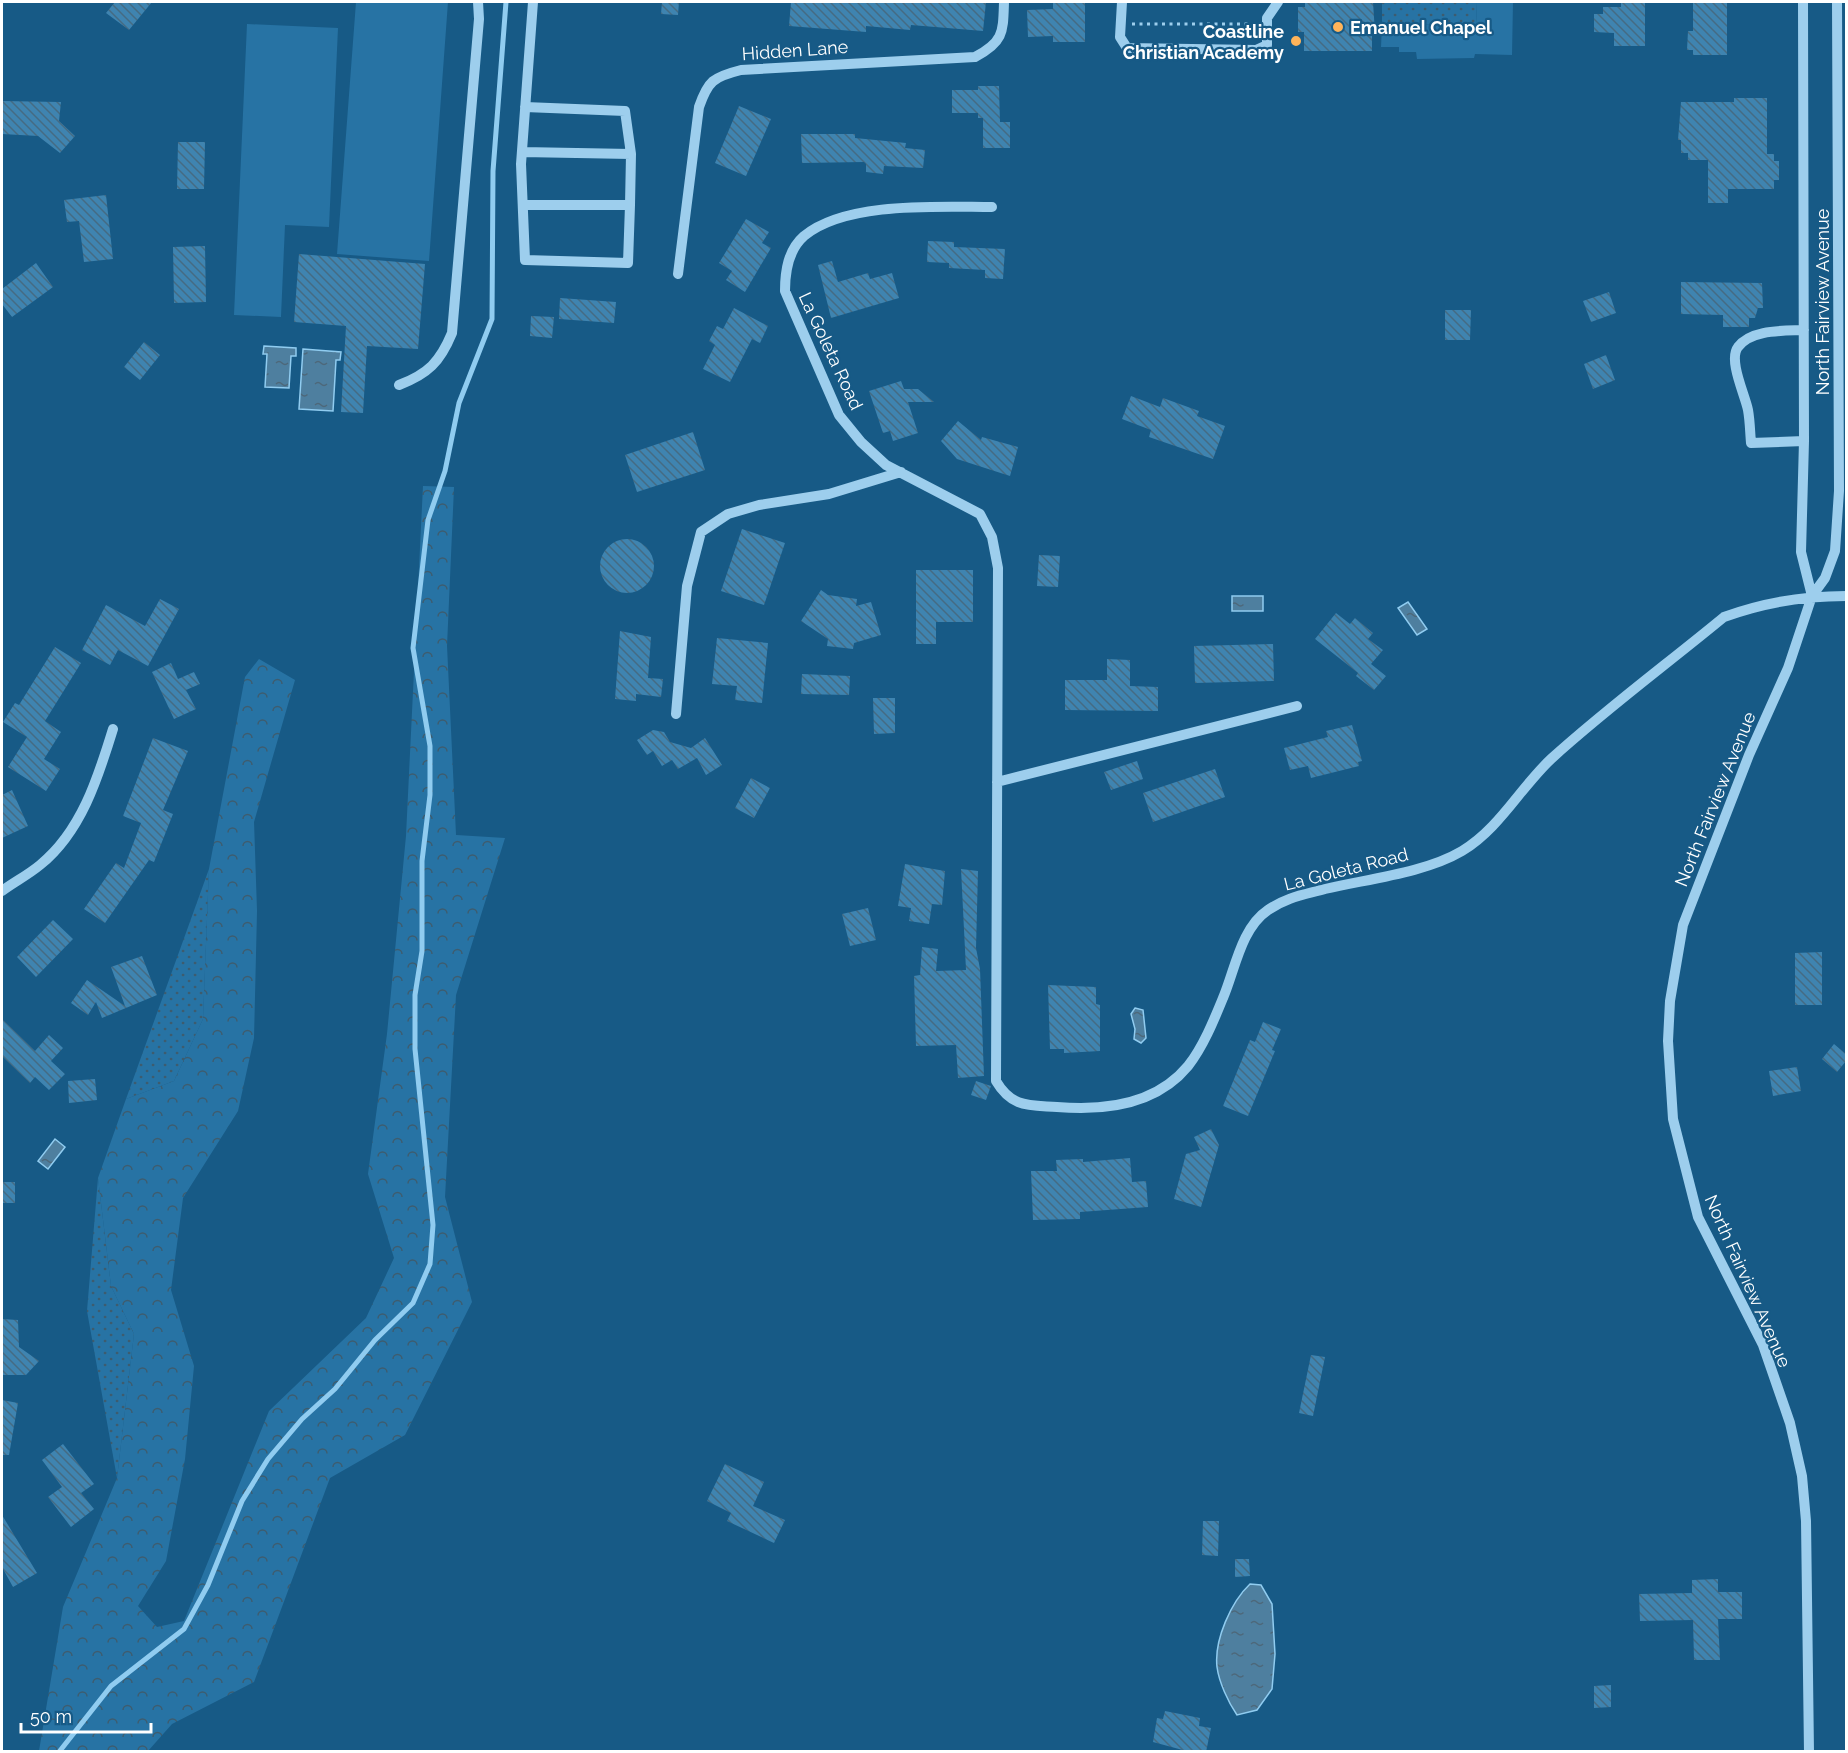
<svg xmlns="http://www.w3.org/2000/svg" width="1848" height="1753" font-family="Raleway,sans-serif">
<defs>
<pattern id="grass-dots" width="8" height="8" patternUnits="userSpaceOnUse" patternTransform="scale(1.5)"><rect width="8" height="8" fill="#2773a4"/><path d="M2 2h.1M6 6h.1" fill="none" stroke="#3d5c6f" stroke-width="1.8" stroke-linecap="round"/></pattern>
<pattern id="forest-crowns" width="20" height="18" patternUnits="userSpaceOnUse" patternTransform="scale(1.5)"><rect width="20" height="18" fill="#2773a4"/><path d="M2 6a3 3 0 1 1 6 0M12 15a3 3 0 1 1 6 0" fill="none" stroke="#3d5c6f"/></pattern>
<pattern id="water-ripples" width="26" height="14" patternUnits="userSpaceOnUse" patternTransform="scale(1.5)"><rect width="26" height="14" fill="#4e7f9f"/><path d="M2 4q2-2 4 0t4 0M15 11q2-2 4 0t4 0" fill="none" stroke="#4d687a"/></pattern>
<pattern id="building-back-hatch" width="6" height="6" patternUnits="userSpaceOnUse" patternTransform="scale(1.5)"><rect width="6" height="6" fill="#3f84b0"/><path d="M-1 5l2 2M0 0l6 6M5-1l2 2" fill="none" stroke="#456b83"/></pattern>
</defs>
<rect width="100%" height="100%" fill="#175a86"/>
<path fill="url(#grass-dots)" d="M1382,2H1477L1476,25L1382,24Z
M209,869L203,1019L174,1081L126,1099Z
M98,1178L111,1286L134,1334L117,1478L87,1311Z"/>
<path fill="url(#forest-crowns)" d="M423,486L454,487L447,646L456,835L505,838L456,995L445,1197L472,1302L405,1435L330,1478L254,1682L172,1724L148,1751H39L63,1607L117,1478L134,1334L111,1286L98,1178L126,1099L174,1081L203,1019L209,869L245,677L259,659L295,680L254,822L257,911L254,1038L238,1111L183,1198L171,1290L194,1366L185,1459L166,1561L138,1606L157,1627L184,1621L269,1411L366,1318L394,1258L368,1174L387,1034L406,836Z"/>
<path fill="#2773a4" d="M356,2H448L429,261L337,254Z
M1477,2H1513L1512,55L1475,54L1474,58L1417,59L1416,52H1399V47H1381L1382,24L1476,25Z
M247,24L338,28L329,227L285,225L281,317L234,315Z"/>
<path fill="url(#water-ripples)" stroke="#90ccf0" stroke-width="1.5" d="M264,346L296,348V356H291L289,388L265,387L267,354H263Z
M303,349L341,352L340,360H336L333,411L299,409Z
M1232,596H1263V611H1232Z
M1408,602L1427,629L1417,635L1398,608Z
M1135,1008L1143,1010L1146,1038L1141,1043L1134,1039L1135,1029L1131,1014Z
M55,1139L65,1147L48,1169L38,1161Z
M1250,1584L1261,1585L1272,1604L1275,1654L1272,1689L1257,1710L1237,1715C1228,1702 1219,1682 1217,1667C1214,1640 1231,1602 1250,1584Z"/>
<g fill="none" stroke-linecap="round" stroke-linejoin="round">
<path stroke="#90ccf0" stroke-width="5" d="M59,1752L111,1686L184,1629L208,1585L242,1501L268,1459L302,1419L335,1389L375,1340L413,1303L430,1264L433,1225L415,1049V995L422,951V861L430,795V746L413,648L428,520L445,471L459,403L492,319L493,171L506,2"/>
</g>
<path fill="url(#building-back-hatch)" d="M115,2H152L129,30L106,13Z
M662,2H679L678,15L661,14Z
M791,2H986L983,31L911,25L910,30L866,26V32L789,26Z
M1053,2H1085V42H1053V36L1028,37L1027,10L1053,9Z
M1305,2H1373L1375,33H1372V51H1304V32H1298V7H1305Z
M1621,2H1645V46H1614V33L1594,32V14H1603V7H1621Z
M1693,2H1727V55H1693V50H1687L1688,31H1693Z
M978,86H999L1000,122H1010V148H983V118H978V113H952V90H978Z
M1734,98H1767V154H1774V161H1779V180H1774V189H1728V203H1708V160H1688V153H1681V140H1678L1681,102H1734Z
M2,101L61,102L59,121L75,136L60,153L38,136L2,134Z
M739,106L771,119L746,176L715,163Z
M801,134H855V138L906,143L905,148L925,150L923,168L884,166L883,174L866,172V164L864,162L802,163Z
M178,142H205L204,189H177Z
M106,195L113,259L84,262L79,221L67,222L64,200Z
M746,219L769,232L762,243L771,248L745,292L726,280L732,271L719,263Z
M928,241L954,242V247L1005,249L1003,279L985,278V270L949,268V263L927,262Z
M205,246L206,302L174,303L173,247Z
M299,254L425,264L418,349L367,346L363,413L341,412L346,326L294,322Z
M832,261L838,282L868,273L870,279L892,273L899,298L831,318L818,265Z
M36,263L53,287L12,317L2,304V289Z
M1681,282L1762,283L1763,308H1758L1755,318H1749V327H1723V315L1681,314Z
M1609,292L1616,313L1591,322L1583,301Z
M560,298L616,302L614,323L559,319Z
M734,308L768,326L760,343L752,339L730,382L703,369L715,345L709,341L717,326L723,329Z
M1445,310H1471L1470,340H1445Z
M531,316L554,317L552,338L530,336Z
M144,342L160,355L140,380L124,367Z
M1606,355L1615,380L1593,389L1584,364Z
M901,381L904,389H918L934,402H908L918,433L893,441L890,431L883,433L869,391Z
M1131,396L1160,407L1163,398L1199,411L1197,416L1225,426L1213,459L1149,437L1151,430L1122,419Z
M958,421L981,440L982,437L1018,447L1010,476L957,459L941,441Z
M693,432L705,470L637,492L625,455Z
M742,529L785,543L764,605L721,591Z
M600 566a27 27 0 1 1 54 0a27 27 0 1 1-54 0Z
M1039,555L1060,556L1058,587L1037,586Z
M916,570H973V622H936V644H916Z
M821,590L828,595L857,599L856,606L871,602L881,635L854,643L853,649L827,646L828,639L801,621Z
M160,599L179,609L148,666L118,650L110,665L82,650L106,605L145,626Z
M1336,613L1350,624L1355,618L1373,633L1368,639L1383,650L1371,664L1386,676L1374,690L1356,676L1358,673L1315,639Z
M620,631L651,637L648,678L663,679L661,697L636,694V701L615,699Z
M717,638L768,643L762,703L735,700L737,686L712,684Z
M1273,644L1274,681L1195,683L1194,646Z
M55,647L81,663L45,721L61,732L44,759L60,769L46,791L8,767L27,737L3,722L15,703L19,705Z
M1107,659L1130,660V686L1158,687V711L1065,710V680H1107Z
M171,663L178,679L194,672L200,684L186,690L196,709L174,719L152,672Z
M802,674L850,676L849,695L801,694Z
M873,698H895V733L874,734Z
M1352,725L1362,761L1358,762L1359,766L1311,778L1308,766L1290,770L1284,748L1328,737L1326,731Z
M653,730L664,732L670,742L691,748L705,738L722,765L706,775L697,758L678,769L672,760L662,766L653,751L647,755L637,740Z
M153,738L188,751L163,810L173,814L154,862L149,860L105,923L84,909L116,863L124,868L141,823L123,816Z
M1137,761L1143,779L1111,790L1104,772Z
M1215,769L1225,797L1153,822L1143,793Z
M751,778L770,788L754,818L735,808Z
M12,790L28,826L2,838V795Z
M905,864L945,871L942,905L932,904L929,924L909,921L911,908L898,906Z
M961,869L978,871L976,948L980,969L984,1076L958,1078L956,1045L916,1046L914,976L920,975L922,947L938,949L936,971L966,970Z
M868,908L876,940L850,946L842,914Z
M53,920L73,939L36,977L17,957Z
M1822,952V1005H1795V953Z
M142,956L157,995L102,1018L96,1002L88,1015L71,1003L87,980L125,1006L111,967Z
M1048,985L1096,987V1004L1100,1005V1051L1064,1053V1049H1050Z
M2,1019L35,1051L49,1035L63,1048L51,1061L65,1074L49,1090L35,1077L30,1083L2,1056Z
M1263,1022L1281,1029L1272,1050L1275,1051L1248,1116L1223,1106L1250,1040L1255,1042Z
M1834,1044L1846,1054V1061L1837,1072L1822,1059Z
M1797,1067L1801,1091L1773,1096L1769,1071Z
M95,1079L97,1100L69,1103L68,1081Z
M976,1081L991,1086L986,1100L971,1095Z
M1211,1129L1219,1145L1201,1207L1174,1199L1186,1154L1200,1150L1194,1137Z
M1130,1158L1132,1182L1146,1181L1148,1207L1080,1212V1219L1033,1220L1031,1171H1057L1056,1160L1083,1159V1162Z
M2,1182H15V1203H2Z
M2,1319L18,1320L19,1347L39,1361L26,1375H2Z
M1311,1355L1325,1357L1313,1416L1299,1413Z
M2,1400L18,1403L9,1455H2Z
M63,1444L94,1484L81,1493L94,1509L71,1527L48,1497L62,1487L42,1460Z
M725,1464L764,1482L753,1506L785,1520L774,1543L727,1521L731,1513L707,1501Z
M2,1515L37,1573L13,1587L2,1567Z
M1203,1521H1219L1218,1556L1202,1555Z
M1235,1559H1249L1250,1576L1235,1577Z
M1718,1579V1592H1742V1619H1718L1720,1660H1694L1693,1620L1640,1621L1639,1594L1692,1593V1580Z
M1611,1685V1707L1594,1708V1686Z
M1165,1711L1200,1718L1199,1726L1211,1728L1206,1752H1190L1153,1742L1157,1718L1163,1719Z"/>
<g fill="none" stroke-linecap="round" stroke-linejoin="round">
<path stroke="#9dceed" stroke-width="3" stroke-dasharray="3 4.5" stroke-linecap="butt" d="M1132,24H1255"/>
<path stroke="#9dceed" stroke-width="10" d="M1122,2L1120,37L1127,48L1256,50L1267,45V18L1278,2
M1803,2L1804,441L1801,552L1812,596
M525,107L625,111L631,154
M522,152L631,154L630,205
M523,205H630L628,263L525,260L521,164L533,2
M992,207C940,207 846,201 804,236C788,250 785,271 785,291L839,415L861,442L886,465L980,514L992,537L998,568L996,1081C1012,1108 1029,1105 1057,1107C1104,1111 1156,1105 1188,1066C1203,1047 1214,1020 1223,998C1235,970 1241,928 1268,910C1287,897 1303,895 1325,889C1367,879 1425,873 1462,851C1499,829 1520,788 1551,759C1606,709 1667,664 1724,617C1765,602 1803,596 1846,596
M678,274L699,107C708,81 713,77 741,70L975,57C1004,42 1003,32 1004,2
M1804,330C1784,331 1751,329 1738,347C1728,360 1745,395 1748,410C1750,421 1750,432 1751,443L1804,441
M399,385C428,374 440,362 452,333L479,19L478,2
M676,714L687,586L701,532L728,514L759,505L829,494L901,472
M997,782L1297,706
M2,891C14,882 28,875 40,865C81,832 98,778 113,729
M1809,1752L1806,1521L1802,1476L1790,1423L1763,1345L1698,1217L1673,1119L1668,1041L1670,1001L1683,925L1749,755L1788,668L1812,596L1825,578L1835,551L1839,491L1837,2"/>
</g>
<g fill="#ffb45a" stroke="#175a86" stroke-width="2">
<circle cx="1338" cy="27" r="6"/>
<circle cx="1296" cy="41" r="6"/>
</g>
<g text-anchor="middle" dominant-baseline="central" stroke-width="4.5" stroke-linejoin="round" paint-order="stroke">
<g font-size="18" font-weight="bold" fill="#fff" stroke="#175a86" text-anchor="start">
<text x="1350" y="27">Emanuel Chapel</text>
<text x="1284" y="31" text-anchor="end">Coastline<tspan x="1284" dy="21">Christian Academy</tspan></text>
</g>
<g font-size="18" fill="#fff" stroke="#175a86">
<text transform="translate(795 50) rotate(-4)">Hidden Lane</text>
<text transform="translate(1822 302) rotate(-90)">North Fairview Avenue</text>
<text transform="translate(831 351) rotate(65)">La Goleta Road</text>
<text transform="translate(1715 799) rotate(-68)">North Fairview Avenue</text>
<text transform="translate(1346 869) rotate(-14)">La Goleta Road</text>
<text transform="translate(1748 1281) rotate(66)">North Fairview Avenue</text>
</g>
</g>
<rect width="1848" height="1753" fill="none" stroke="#ffffff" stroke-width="6"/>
<path d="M21 1723v9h130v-9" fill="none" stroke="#ffffff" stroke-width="3"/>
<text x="30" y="1723" font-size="18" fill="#ffffff" stroke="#175a86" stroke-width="4.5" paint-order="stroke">50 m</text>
</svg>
